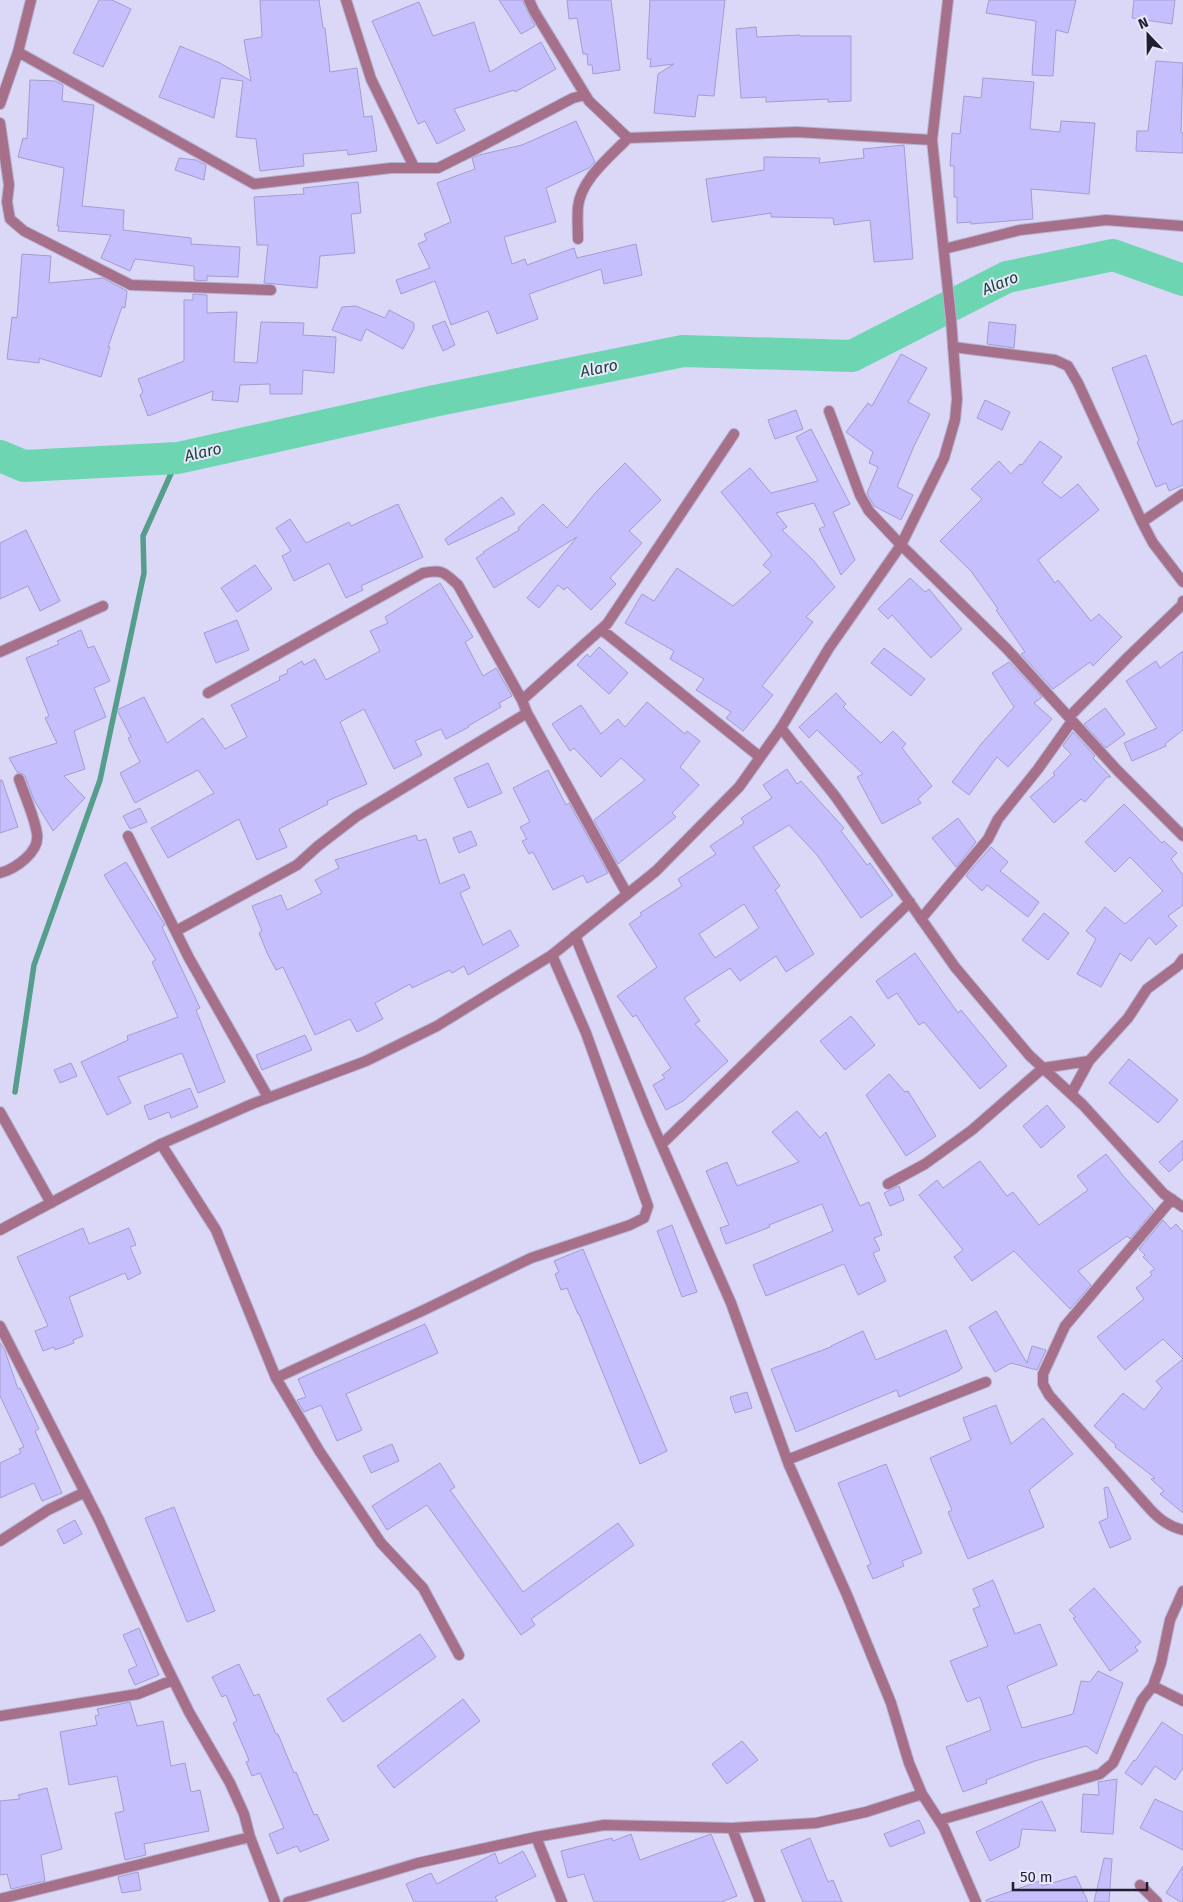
<svg xmlns="http://www.w3.org/2000/svg" width="1183" height="1902" font-family="'Fira Sans',sans-serif">
<rect width="100%" height="100%" fill="#dad7f7"/>
<g fill="none" stroke-linecap="round" stroke-linejoin="round">
<path stroke="#569e8c" stroke-width="5.5" d="M15,1092L34,965L100,780L144,573L143,536L178,458"/>
<path stroke="#6dd5b2" stroke-width="32" d="M0,456L24,466L178,458L434,401L683,351L852,356L1007,277L1113,255L1183,280"/>
</g>
<path fill="#c6bffe" stroke="#a39dd0" fill-rule="evenodd" d="M99,0H112L131,9L103,67L73,53Z
M260,0H319L323,28H325L330,72L357,68L364,117L372,116L377,151L348,155L347,150L303,154L304,166L260,171L256,139L236,137L243,81L221,78L214,118L159,97L180,46L220,63L251,81L244,40L262,37Z
M499,0H522L535,26L521,34Z
M567,0H611L620,70L593,74L592,65H588L587,54H583L577,18L569,19Z
M650,0H725L714,96L698,95L695,117L654,113L658,74L674,64L650,67L651,59H647Z
M989,0H1076L1068,33L1056,30L1053,76L1032,75L1036,21L986,13Z
M1134,0H1175L1172,24L1132,18Z
M419,2L433,36L474,22L490,72L541,42L556,69L515,92L514,90L454,109L465,130L437,144L425,121L418,124L372,21Z
M756,27L757,37L800,35V36H851V101L828,102V99L766,102V97L741,98L736,29Z
M1156,61L1183,63L1181,132L1183,133V153L1136,151L1137,131H1148Z
M983,78L1034,82L1030,129L1060,132L1061,121L1095,123L1089,194L1031,189L1033,219L971,224V222L957,223V197H954V166H950L952,133L960,134L964,96L981,98Z
M30,80L55,81L63,85L62,101L94,105L82,206L124,210L123,230L191,238V244L240,247L238,277L207,276V281L194,280V266L135,259L130,271L101,258L111,235L58,231L59,226H57L64,168L18,157L23,138L27,139Z
M576,121L595,162L589,168L546,188L556,222L504,237L512,264L525,259L527,265L574,248L577,258L636,244L642,275L604,284L601,269L529,294L538,319L497,334L488,311L451,325L435,281L401,294L396,280L430,268L418,244L427,240L424,234L451,222L437,183L475,169L472,158L479,155L522,145Z
M904,145L913,259L874,262L870,220L834,225L833,218L771,217V213L712,222L706,179L764,170V157L820,158L819,163L864,158L863,149Z
M179,158L196,160L206,165L204,180L175,170Z
M358,182L361,213L351,214L355,253L320,256L317,288L264,283L268,245H257L254,197L304,194L303,188Z
M22,254L51,256L49,283L103,278L127,291L125,308L122,307L108,347H110L101,377L39,358V363L7,359L12,317L17,318Z
M193,294L207,295V313L237,312L234,362L257,363L261,322L304,323L303,335L336,337L334,373L303,370L302,394H270V384L240,385L238,402L212,400L213,391L148,416L140,395L143,392L138,379L184,361V300H193Z
M356,306L385,318L389,310L414,323V329L403,349L366,329L361,341L332,330L342,307Z
M445,321L455,345L443,351L432,326Z
M989,322L1016,325L1014,348L987,344Z
M901,354L927,368L908,402L930,414L914,446L897,487L913,495L901,520L874,506L867,493L878,467L869,463L873,452L846,432L868,403L872,406Z
M1146,355L1172,425L1183,420V485L1169,491L1166,483L1156,487L1137,442L1139,440L1112,368Z
M985,400L1010,412L1002,430L977,418Z
M796,410L803,429L775,439L768,420Z
M811,429L850,504L833,512L855,560L841,575L819,529L825,526L814,503L776,513L787,527L782,530L813,560L835,587L806,617L813,622L762,686L773,695L743,731L726,718L731,712L696,690L704,679L670,659L674,651L625,623L642,594L654,601L677,568L733,606L771,572L763,565L772,555L721,492L750,468L771,493L818,481L796,437Z
M1040,441L1062,457L1042,483L1061,498L1078,484L1099,510L1038,560L1055,583L1058,580L1091,621L1099,614L1122,637L1093,666L1090,662L1053,689L1021,654L1025,652L996,610L998,609L971,571L940,541L982,499L971,489L999,461L1011,474L1020,464L1022,465Z
M625,463L661,500L629,531L642,543L610,578L616,584L591,610L567,587L564,590L558,585L539,608L527,598L577,537L494,588L476,558L484,553L483,552L519,530L518,528L543,504L567,528L596,492Z
M502,497L515,514L448,545L445,539Z
M398,504L423,557L361,586L363,590L346,598L329,563L294,581L282,556L291,551L276,528L290,519L306,543L349,522L351,526Z
M26,530L60,601L40,611L28,586L0,599V543Z
M255,565L272,589L237,612L221,588Z
M910,578L925,592L929,589L962,629L931,658L892,615L888,619L878,609Z
M440,583L473,637L465,642L483,676L496,668L512,696L499,703L501,707L468,726L469,727L446,739L441,729L415,741L422,755L394,769L364,709L340,722L367,784L327,801L328,804L279,829L287,847L257,860L239,819L168,858L151,828L214,793L198,770L135,803L120,773L140,762L128,738L131,737L117,710L144,697L167,743L203,718L225,749L247,737L231,705L280,680L279,677L288,673L287,670L302,661L304,665L315,659L326,680L380,651L370,631L388,623L385,617Z
M237,620L249,650L216,663L204,633Z
M81,630L88,648L94,646L110,681L94,688L106,717L74,731L85,769L64,776L85,798L53,831L34,800L25,776L23,774L17,772L9,758L57,743L45,718L49,716L26,658L59,644L57,641Z
M599,647L628,673L609,694L577,665L587,654L590,657Z
M884,648L925,679L911,696L871,663Z
M1183,651V730L1165,744L1166,746L1132,761L1124,743L1157,728L1126,681L1156,661L1160,668Z
M1009,662L1042,697L1034,703L1052,719L1008,767L997,757L969,795L952,782L982,743L1014,707L992,673Z
M836,693L846,704L843,707L881,743L893,731L906,744L902,748L932,786L918,799L921,803L882,824L857,777L863,774L817,730L809,738L799,727Z
M647,702L685,734L687,731L700,741L680,767L699,785L672,813L676,817L618,864L594,820L645,780L621,758L601,777L574,748L570,751L552,724L581,705L601,734L618,719L625,727Z
M1105,708L1125,734L1106,748L1084,724Z
M1073,732L1095,756L1093,758L1111,777H1107L1085,802L1081,799L1054,823L1030,797L1055,775L1053,773L1071,754L1063,746Z
M488,763L502,793L468,808L454,778Z
M787,769L797,784L801,781L844,828L841,831L867,865L870,863L893,895L861,918L817,855L789,825L753,847L780,886L775,890L814,954L786,972L776,956L740,981L730,968L684,998L700,1021L695,1024L728,1061L683,1101L666,1110L653,1085L665,1078L662,1075L671,1068L636,1015L633,1017L617,996L657,967L629,924L642,915L640,913L682,886L678,879L716,854L710,846L744,823L741,818L772,798L763,785ZM744,904L759,928L715,958L699,934Z
M548,770L566,805L569,803L608,873L587,883L583,875L553,890L533,852L529,854L522,841L527,839L520,827L530,822L513,788Z
M0,780H2L18,827L0,833Z
M1124,804L1162,843L1164,841L1177,853L1171,859L1183,875V905L1168,916L1177,926L1156,945L1149,937L1131,961L1120,953L1101,987L1077,974L1096,939L1086,931L1105,907L1125,924L1163,891L1130,857L1115,872L1085,842Z
M140,808L147,822L130,829L123,816Z
M958,818L976,842L956,867L932,838Z
M471,831L477,845L459,853L453,838Z
M416,835L418,841L426,839L440,884L464,874L470,888L460,893L483,945L510,930L519,946L468,975L464,966L452,973L450,970L412,988L410,984L375,1003L383,1019L357,1032L350,1019L315,1035L283,967L276,970L268,955L259,933L262,931L252,906L281,895L287,910L322,893L315,880L339,868L335,860Z
M991,847L1008,862L1000,871L1039,902L1028,917L987,885L982,891L966,876Z
M126,862L165,925L162,927L200,1008L196,1010L225,1082L198,1093L182,1053L118,1077L131,1103L107,1115L81,1062L128,1040L127,1036L178,1017L152,962L156,960L104,875Z
M1044,913L1069,933L1048,960L1022,940Z
M915,953L958,1013L961,1010L1007,1066L980,1089L924,1022L919,1025L897,993L888,999L876,981Z
M851,1016L875,1045L845,1070L820,1041Z
M305,1035L312,1050L262,1070L256,1055Z
M1129,1059L1178,1100L1158,1123L1109,1083Z
M71,1063L77,1076L60,1083L54,1070Z
M889,1074L905,1092L908,1091L936,1136L906,1156L866,1095Z
M190,1088L198,1107L171,1118L169,1112L149,1120L144,1106Z
M1047,1105L1065,1127L1041,1148L1023,1126Z
M797,1111L820,1138L826,1132L860,1206L869,1202L882,1235L874,1238L880,1250L873,1253L886,1281L858,1295L844,1264L766,1296L753,1265L833,1231L822,1204L769,1225L770,1227L726,1244L720,1228L729,1225L706,1171L727,1162L737,1186L799,1162L772,1132Z
M1183,1140V1159L1169,1172L1159,1162Z
M1106,1154L1125,1178L1154,1210L1130,1239L1127,1236L1078,1271L1091,1285L1070,1309L1014,1251L972,1281L954,1257L963,1250L919,1195L937,1180L943,1188L980,1161L1007,1196L1013,1192L1039,1225L1088,1190L1077,1176Z
M899,1186L904,1200L890,1206L884,1193Z
M1163,1220L1171,1229L1176,1224L1183,1232V1513L1160,1494L1164,1491L1151,1479L1155,1478L1115,1447L1116,1445L1094,1426L1123,1393L1144,1410L1162,1388L1156,1381L1183,1359L1163,1339L1125,1370L1097,1337L1144,1299L1136,1288L1152,1275L1150,1272L1155,1269L1143,1257L1145,1255L1139,1249Z
M672,1225L697,1292L682,1297L657,1231Z
M83,1228L89,1244L129,1228L136,1245L130,1247L141,1273L128,1280L125,1273L69,1297L83,1336L73,1340L74,1343L55,1350L54,1347L43,1351L35,1331L48,1326L17,1257Z
M583,1249L667,1451L640,1464L579,1314H578L567,1288L561,1290L555,1274L559,1272L554,1261Z
M996,1311L1027,1363L1032,1346L1046,1350L1037,1370L1011,1363L995,1372L969,1327Z
M425,1324L438,1353L346,1394L362,1430L337,1441L321,1405L304,1412L297,1400L306,1397L298,1379Z
M946,1330L962,1368L959,1370V1371L899,1397L897,1390L796,1432L771,1369L831,1347V1346L863,1331L876,1360Z
M0,1343L5,1351L18,1389L20,1388L39,1429L35,1431L62,1493L42,1501L34,1483L0,1498V1463L21,1453L19,1449L24,1447L0,1396Z
M747,1392L752,1408L735,1413L730,1397Z
M996,1405L1011,1444L1043,1418L1073,1454L1029,1490L1044,1527L968,1559L948,1512L952,1510L930,1458L971,1440L963,1418Z
M392,1444L399,1461L371,1473L363,1456Z
M440,1463L455,1487L450,1490L523,1592L618,1523L634,1545L531,1619L535,1625L521,1635L427,1505L387,1530L372,1506Z
M886,1464L922,1553L902,1561L904,1566L873,1579L867,1566L871,1564L838,1483Z
M1108,1487L1131,1539L1110,1548L1099,1522L1108,1518L1104,1488Z
M174,1507L215,1611L187,1622L145,1518Z
M75,1520L82,1534L64,1544L57,1530Z
M993,1580L1015,1634L1040,1624L1057,1665L1007,1686L1022,1728L1073,1714L1081,1681L1090,1682L1098,1671L1123,1683L1097,1754L1086,1746L1035,1761L986,1780L987,1783L963,1792L946,1747L991,1730L980,1697L967,1702L950,1661L988,1646L973,1609L980,1606L973,1589Z
M1094,1588L1141,1642L1135,1647L1138,1651L1110,1671L1073,1618L1076,1617L1069,1610Z
M139,1628L159,1675L135,1685L128,1670L137,1666L123,1635Z
M420,1634L436,1657L343,1722L327,1699Z
M239,1664L254,1696L259,1694L276,1734H278L294,1773L296,1772L314,1815L317,1814L329,1840L300,1852L297,1846L277,1854L269,1834L284,1828L260,1773L252,1776L246,1762L249,1761L247,1755L233,1723L237,1721L226,1695L222,1697L212,1677Z
M463,1699L480,1721L394,1788L377,1766Z
M130,1702L137,1726L163,1721L171,1766L185,1763L191,1792L200,1790L209,1831L144,1844L146,1855L125,1860L115,1813L124,1811L117,1776L69,1785L60,1732L97,1725L95,1716L99,1715L97,1709Z
M1162,1722L1183,1736V1768L1175,1780L1155,1766L1142,1785L1125,1773L1134,1760L1135,1761Z
M742,1741L758,1760L727,1784L712,1764Z
M1117,1779L1113,1834L1081,1832L1083,1794L1099,1795L1098,1782Z
M47,1788L62,1849L41,1855L45,1881L11,1889L7,1874L0,1875V1801L20,1799L18,1795Z
M1155,1799L1183,1812V1850L1140,1828Z
M1042,1801L1056,1831L1022,1829L1019,1847L990,1861L976,1832Z
M919,1820L925,1833L890,1847L884,1834Z
M631,1834L640,1860L711,1834L737,1896L721,1902H594L584,1874L568,1878L561,1851L612,1838L613,1841Z
M810,1838L828,1882L833,1880L842,1902H803L781,1850Z
M523,1851L536,1876L495,1897L498,1902H414L406,1884L431,1873L437,1884L495,1853L499,1864Z
M1104,1858L1112,1859L1109,1902H1094Z
M1183,1866V1902H1181L1166,1893Z
M138,1872L141,1890L122,1893L118,1877Z
M1076,1876L1088,1902H986V1900L1040,1881L1042,1886Z"/>
<g fill="none" stroke-linecap="round" stroke-linejoin="round">
<defs>
<path id="minor" d="M346,0L371,79L414,167
M529,0L534,11L589,101L628,138L797,132L932,140
M18,52L254,184L391,168H438L472,151L573,98L585,95
M0,104L18,52L31,0
M0,123L9,185L7,202L10,219L24,231L131,285L271,290
M578,239C578,229 577,218 578,207C581,179 610,157 628,138
M944,249L1020,230L1106,220L1183,226
M953,347L1055,360L1068,366L1078,383L1142,522L1153,543L1183,582
M829,411L860,495L869,511L901,545L1006,648L1117,770L1183,836
M1142,522L1183,494
M602,630L760,757
M0,652L103,606
M208,693L423,573C442,569 444,572 458,585L522,700L527,713L627,894
M522,700L607,624L734,434
M1069,717L1129,656L1182,605L1183,601
M781,728L835,796L955,967L1029,1055L1083,1105L1164,1194L1183,1207
M128,836L189,958L268,1097
M0,873C15,869 40,852 37,834C35,818 24,794 19,779
M921,919L988,839L998,819L1038,769L1072,721
M176,931L297,865L318,846L357,816L527,713
M575,936L650,1119L731,1303L789,1465L847,1595L891,1703L909,1763L922,1794L944,1828L976,1902
M1071,1094L1089,1061L1128,1018L1147,989L1178,966L1183,959
M0,1112L51,1203
M161,1144L216,1230L276,1378L320,1452L381,1543L423,1588L459,1655
M662,1144L910,902
M888,1184L925,1164L972,1130L1043,1068L1089,1061
M1172,1199L1065,1326L1043,1374V1384L1049,1395L1149,1508C1159,1519 1168,1526 1183,1530
M0,1326L99,1520L161,1655L189,1712L230,1783L244,1814L250,1837L275,1902
M276,1378L424,1310L531,1258L630,1225L644,1218L648,1206L586,1033L552,955
M787,1460L986,1382
M0,1541L48,1510L85,1492
M1153,1686L1183,1701
M0,1716L138,1694L173,1680
M940,1820L1100,1774L1113,1763L1142,1700L1153,1686L1161,1663L1170,1620L1183,1591
M732,1828L760,1902
M536,1837L562,1902
M1140,1885L1157,1902
M0,1899L250,1837
M288,1902L418,1863L536,1837L604,1825L732,1828L816,1823L866,1812L922,1794"/>
<path id="tertiary" d="M0,1230L161,1144L252,1104L366,1061L437,1026L552,955L656,871L739,787L781,728L829,648L901,545L944,458L955,420L957,399L951,319L932,140L948,0"/>
</defs>
<use href="#minor" stroke="#b5b2d0" stroke-width="12"/>
<use href="#tertiary" stroke="#b5b2d0" stroke-width="12"/>
<use href="#minor" stroke="#a6708a" stroke-width="10"/>
<use href="#tertiary" stroke="#a6708a" stroke-width="10"/>
</g>
<g text-anchor="middle" dominant-baseline="central" stroke-width="4" stroke-linejoin="round" paint-order="stroke">
<g font-size="16" font-style="italic" fill="#184638" stroke="#e7e6fb">
<text transform="translate(1000 283) rotate(-22)">Alaro</text>
<text transform="translate(599 368) rotate(-11)">Alaro</text>
<text transform="translate(203 452) rotate(-13)">Alaro</text>
</g>
</g>
<g transform="translate(1148 35) rotate(338)" stroke="#e7e6fb" stroke-width="4" paint-order="stroke">
<path d="M0-4L9 19L0 12L-9 19Z" fill="#211e32"/>
<text y="-8" font-size="14" font-weight="bold" text-anchor="middle" fill="#211e32">N</text>
</g>
<path d="M1013 1882v8h134v-8" fill="none" stroke="#211e32" stroke-width="2.5"/>
<text x="1020" y="1882" font-size="15" fill="#211e32" stroke="#e7e6fb" stroke-width="4" paint-order="stroke">50 m</text>
</svg>
